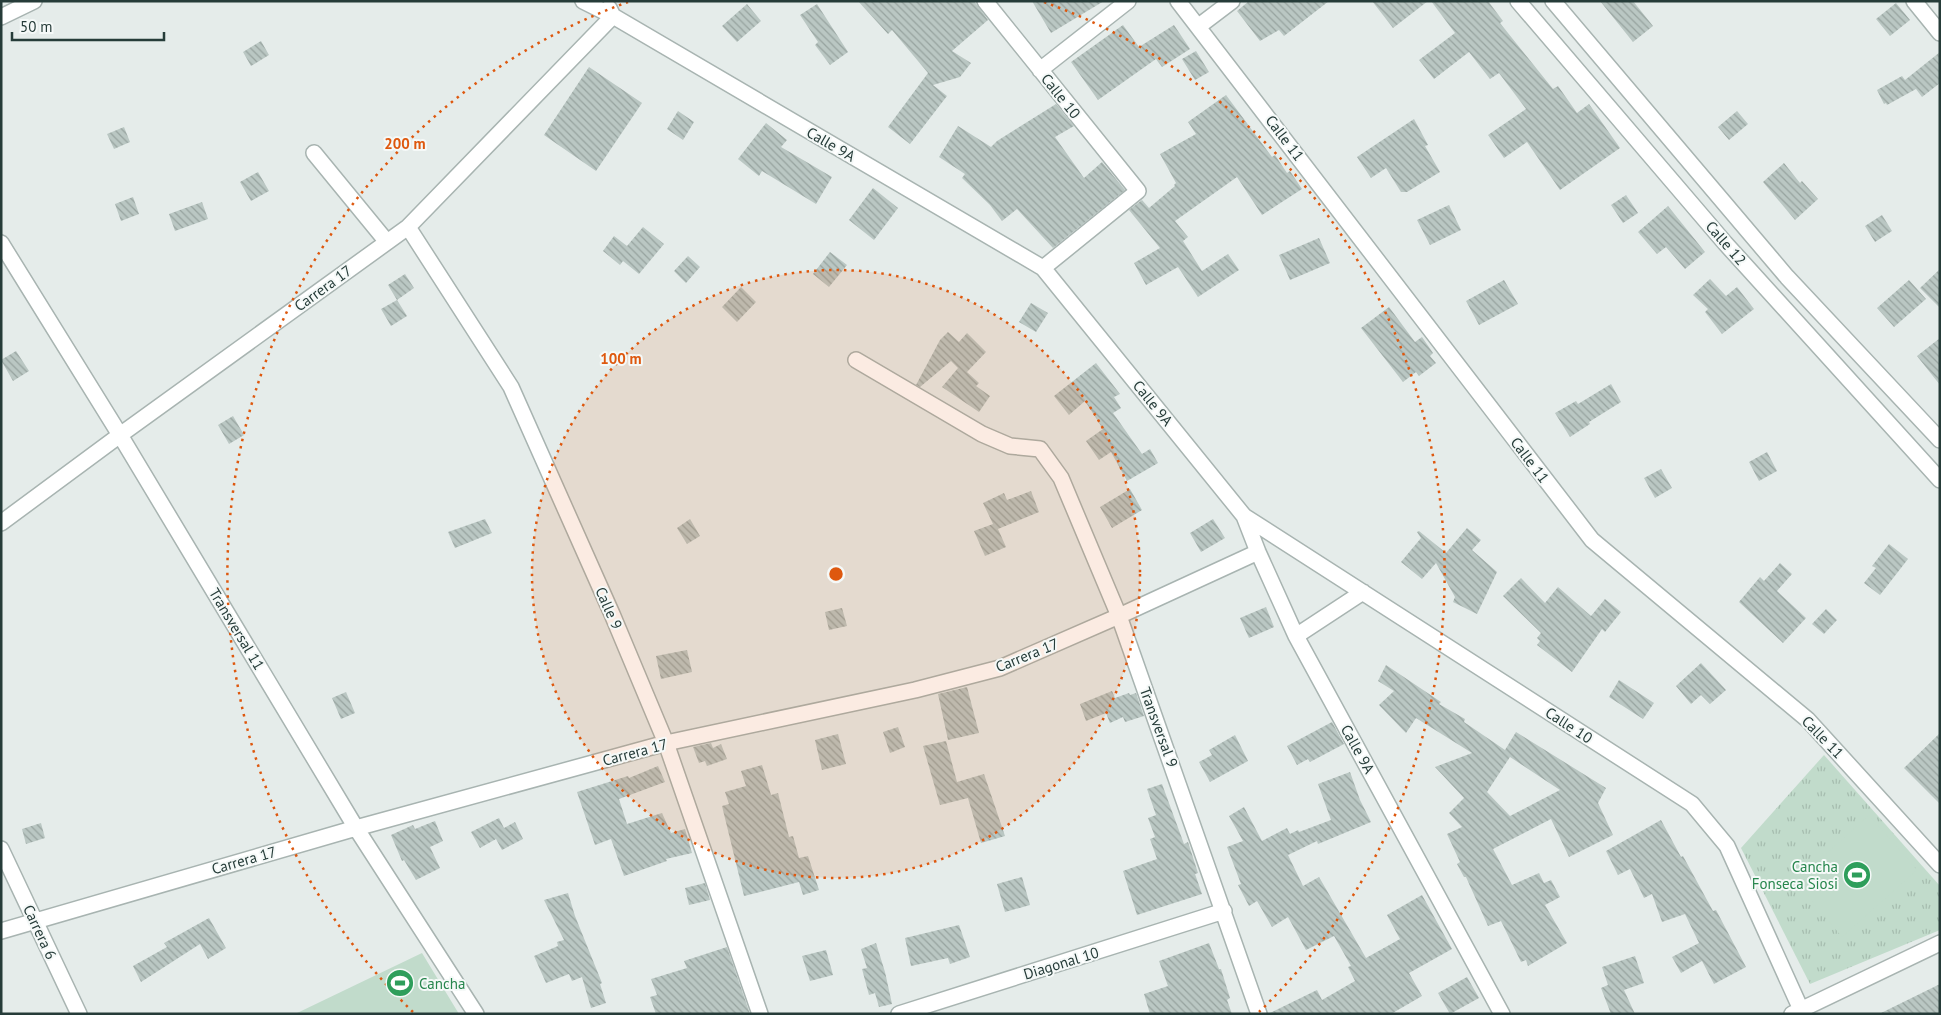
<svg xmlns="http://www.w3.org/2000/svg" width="1941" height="1015" font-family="'PT Sans',sans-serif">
<defs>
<pattern id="grass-tufts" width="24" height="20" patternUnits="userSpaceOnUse" patternTransform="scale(1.25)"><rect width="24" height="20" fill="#c1dbcb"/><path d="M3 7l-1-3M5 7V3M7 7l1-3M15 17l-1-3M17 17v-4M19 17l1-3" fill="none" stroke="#a6bdaf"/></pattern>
<pattern id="building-back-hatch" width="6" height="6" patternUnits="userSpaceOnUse" patternTransform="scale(1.25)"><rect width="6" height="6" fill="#bac7c3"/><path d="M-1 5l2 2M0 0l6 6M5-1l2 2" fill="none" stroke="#97a39f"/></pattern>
</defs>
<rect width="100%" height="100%" fill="#e5ecea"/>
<path fill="url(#grass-tufts)" d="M1824,755L1940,886V930L1810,984L1741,848Z"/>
<path fill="#c1dbcb" d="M1869,815L1917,870L1842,937L1796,881Z
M422,953L459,1014H295Z"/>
<path fill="url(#building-back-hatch)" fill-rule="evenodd" d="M858,1H974L988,20L952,51L971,63L960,77L933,85L947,96L910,144L888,127L928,73L892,30L888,34Z
M1032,1H1104L1051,33Z
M1249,1H1329L1284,36L1279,30L1260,41L1237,11Z
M1372,1H1428L1393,28Z
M1431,1H1488L1503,21L1500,23L1553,89L1558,86L1577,113L1589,104L1620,148L1560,190L1527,142L1504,158L1488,135L1526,109L1499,73L1490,79L1469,52L1434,79L1419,60L1455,33Z
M1600,1H1633L1653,26L1633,42Z
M1896,3L1910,20L1890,36L1876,19Z
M747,4L761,21L737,42L722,26Z
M817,4L848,52L830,65L815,45L818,42L800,15Z
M1123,25L1139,47L1174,25L1190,49L1162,67L1156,59L1098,100L1071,62Z
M261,41L269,55L251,66L243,52Z
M1196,51L1209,72L1195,80L1182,59Z
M1940,52V83L1922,97L1916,89L1887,105L1886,103L1884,104L1877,90L1902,76L1905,80Z
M589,67L642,103L596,171L544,135Z
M1226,95L1272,157L1275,155L1287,173L1290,171L1302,189L1262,215L1237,177L1175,221L1188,237L1183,241L1202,271L1228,254L1239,270L1198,297L1178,267L1146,285L1134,263L1160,248L1129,210L1142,200L1149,208L1175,186L1174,185L1176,183L1160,154L1196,134L1188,122Z
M1056,104L1074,126L1055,137L1084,178L1102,162L1125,190L1053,248L1017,209L1002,221L990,205L962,178L965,174L939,157L958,126L991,147L997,141Z
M678,111L694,122L683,140L667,129Z
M1737,111L1748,124L1729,140L1718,127Z
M1414,119L1428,145L1425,146L1440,172L1407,192H1401L1386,168L1371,178L1357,157Z
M766,123L787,140L781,147L832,177L816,204L762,171L759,176L738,159Z
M124,127L130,142L114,149L107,134Z
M1784,163L1800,183L1802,181L1818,199L1795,220L1763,182Z
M258,172L269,191L251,201L240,182Z
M873,188L898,208L874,240L849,220Z
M1626,195L1638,213L1623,223L1611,205Z
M133,197L139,214L121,221L115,204Z
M202,202L208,219L175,231L169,214Z
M1449,205L1461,230L1430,245L1417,220Z
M1668,206L1705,252L1685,269L1666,247L1657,254L1638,232Z
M1882,215L1892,231L1875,242L1865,226Z
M643,227L664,244L639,274L623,261L620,265L603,251L614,236L627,246Z
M1319,238L1330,263L1290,280L1279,255Z
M830,252L847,265L829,287L813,274Z
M688,256L700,267L686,283L674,271Z
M1940,269V308L1920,288Z
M405,274L414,288L397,300L388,285Z
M1710,279L1726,296L1737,287L1754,309L1722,334L1705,312L1708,309L1693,295Z
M1504,280L1518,304L1479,325L1466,301Z
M1909,280L1926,299L1894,327L1877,308Z
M741,287L756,302L737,322L722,307Z
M397,300L407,316L391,326L381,309Z
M1031,303L1048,313L1036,332L1019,322Z
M1389,307L1415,342L1422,337L1433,353L1430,356L1436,363L1419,376L1416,372L1403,382L1361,328Z
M948,332L959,342L967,333L986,352L967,372L979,383L976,386L990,396L979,412L942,387L958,368L951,361L920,387L916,385L940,340Z
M1940,338V385L1917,356Z
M16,351L29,371L13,381L1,360Z
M1096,363L1120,394L1114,397L1121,408L1113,413L1142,454L1150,449L1158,463L1127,481L1111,452L1099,460L1086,441L1103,429L1085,401L1069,415L1054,396Z
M1611,384L1621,402L1589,422L1590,424L1570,437L1555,413L1576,401L1578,404Z
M233,416L244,435L229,444L218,425Z
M1767,452L1777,471L1759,481L1749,462Z
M1661,469L1672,488L1655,498L1644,478Z
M1130,489L1142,510L1112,528L1100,507Z
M1031,491L1039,512L998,529L1006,547L985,556L974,531L993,524L983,503L1004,493L1007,500Z
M485,519L492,533L455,548L448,532Z
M690,519L700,536L687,544L677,528Z
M1213,519L1225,538L1201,552L1190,533Z
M1467,528L1481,540L1472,550L1497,572L1477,614L1453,602L1455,597L1436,563L1422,579L1401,562L1421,538L1417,532L1419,531L1446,553Z
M1889,544L1908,559L1880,595L1864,583L1876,568L1872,566Z
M1780,563L1792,574L1777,591L1806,618L1783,643L1739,602L1760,577L1764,581Z
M1521,578L1545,603L1558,587L1591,616L1605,599L1621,612L1605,632L1602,629L1572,672L1537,645L1540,641L1537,638L1541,633L1503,596Z
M1266,607L1274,627L1249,638L1240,618Z
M842,608L847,626L829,630L825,612Z
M1826,609L1837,620L1824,634L1812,624Z
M687,650L692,672L661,679L656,656Z
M1701,663L1726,690L1710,704L1701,695L1691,704L1676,686Z
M1386,665L1441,702L1439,704L1465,719L1464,722L1505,750L1516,732L1606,788L1598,803L1613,835L1569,857L1551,819L1493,849L1512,885L1539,873L1544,883L1551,880L1560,897L1545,905L1567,943L1528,966L1526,960L1521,962L1501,921L1488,926L1466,877H1464L1457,864L1460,862L1447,834L1462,827L1449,813L1464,798L1435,767L1472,753L1416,718L1406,733L1379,705L1394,691L1378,681ZM1510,757L1560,790L1510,816L1487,792Z
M1619,680L1654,703L1643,719L1609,697Z
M967,687L979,733L948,740L938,694Z
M1112,691L1115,698L1129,693L1130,695L1136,693L1144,716L1125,722L1123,717L1110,723L1106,713L1086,721L1080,704Z
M346,692L355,713L341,719L332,698Z
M1332,722L1344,744L1310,762L1308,759L1297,765L1287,746Z
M898,727L905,747L890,753L883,732Z
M1940,733V804L1904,768Z
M838,734L846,764L822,770L815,740Z
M1235,735L1248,761L1210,782L1199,762L1212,755L1209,750Z
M946,741L957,782L984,774L1005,836L981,843L968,798L940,805L923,746Z
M711,743L713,748L721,744L727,759L707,766L705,761L699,763L693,747Z
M762,765L771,795L778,793L789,837L793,836L799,858L808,856L819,890L803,895L799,882L744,896L722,806L729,804L725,792L746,786L741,771Z
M658,766L665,782L619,799L627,824L662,813L671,833L685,829L692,853L666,859L667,861L624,876L611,839L595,845L577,792L628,776L629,778Z
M1350,772L1360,800L1371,822L1318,844L1317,841L1288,855L1303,886L1319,877L1366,958L1400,939L1387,915L1422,895L1452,949L1409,973L1422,996L1391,1014H1268L1317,990L1322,1000L1355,981L1348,967L1351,966L1334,936L1306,950L1288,917L1272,927L1257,901L1249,906L1238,885L1241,884L1227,847L1243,841L1229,816L1244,807L1262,841L1287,828L1290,834L1298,830L1299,832L1331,820L1318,784Z
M1162,784L1184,844L1188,842L1198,873L1195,874L1202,894L1137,915L1123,871L1157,859L1150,839L1155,837L1148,818L1156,815L1147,789Z
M499,818L504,828L515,822L523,839L502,850L496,839L480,848L471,832Z
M1661,820L1681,857L1683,856L1713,911L1716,910L1746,967L1714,984L1702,961L1681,973L1672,957L1699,943L1685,914L1662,922L1652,894L1644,898L1630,869L1618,875L1606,851Z
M435,821L443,841L430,847L440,868L416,880L404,860L402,861L391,835L413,825L415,829Z
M41,823L45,838L26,844L22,829Z
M1022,877L1030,905L1005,912L997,884Z
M705,883L710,900L689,905L685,888Z
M568,893L575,916L602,983L600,984L606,1003L591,1008L582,977L572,981L569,974L546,983L534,956L558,946L557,942L564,940L544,900Z
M209,918L226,948L208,959L200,944L141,982L133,966L167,947L164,943Z
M959,925L970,957L950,964L948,958L911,966L905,938Z
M876,943L885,972L892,1004L879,1007L875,993L869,995L862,969L867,968L861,949Z
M1209,943L1219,969H1221L1230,998L1227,1000L1232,1014H1150L1144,994L1168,986L1159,961Z
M727,947L750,1014H656L650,997L657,995L651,979L687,968L684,961Z
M826,950L833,975L810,981L802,956Z
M1635,956L1644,983L1624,990L1635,1014H1611L1601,988L1608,985L1602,967Z
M1467,977L1479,998L1450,1014L1438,993Z
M1940,984V1014H1879Z"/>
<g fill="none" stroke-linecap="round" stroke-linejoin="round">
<defs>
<path id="minor" d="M583,1L613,16L1043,268L1244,516L1258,552L1296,636L1502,1014
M985,1L1138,191L1043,268
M1178,1L1592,540L1808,720L1940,865
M1518,1L1725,243L1940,480
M1553,1L1787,277L1940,440
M1914,1L1940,33
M1,17L34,1
M1199,26L1232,1
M1040,70L1128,1
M314,153L387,242
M408,227L511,387L612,614L666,743L760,1014
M1,243L120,435L356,828L476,1014
M856,360L982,434L1010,446L1040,449L1061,478L1119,616L1259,1014
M1244,516L1692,804L1727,846L1803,1014
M1,523L120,435L408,227L613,16L609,8
M1296,636L1363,592
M1,849L79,1014
M1,931L356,828L666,743L915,690L1000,668L1119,616L1258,552
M899,1014L1224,911
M1792,1014L1940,943"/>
</defs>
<use href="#minor" stroke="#a8b4b1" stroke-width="18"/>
<use href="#minor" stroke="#fff" stroke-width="15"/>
</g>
<circle cx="836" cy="574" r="304" fill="#de580e" fill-opacity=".12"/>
<g fill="none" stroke="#de580e" stroke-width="2.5" stroke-dasharray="2.5 5">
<circle cx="836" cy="574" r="304"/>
<path d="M413 1012A609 609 0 0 1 628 2M1044 2A609 609 0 0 1 1259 1012"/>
</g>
<defs>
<symbol id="stadium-disc" viewBox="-11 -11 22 22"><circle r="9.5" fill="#2e9e5b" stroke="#f5f9f8"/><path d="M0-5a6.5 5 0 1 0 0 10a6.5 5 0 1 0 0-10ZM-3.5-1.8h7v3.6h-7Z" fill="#fff"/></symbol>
</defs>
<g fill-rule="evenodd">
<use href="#stadium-disc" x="1841" y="859" width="32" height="32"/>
<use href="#stadium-disc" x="384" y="967" width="32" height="32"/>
</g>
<g text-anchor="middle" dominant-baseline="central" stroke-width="4" stroke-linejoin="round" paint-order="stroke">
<g font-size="15" fill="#263c39" stroke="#f5f9f8">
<text transform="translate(1061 96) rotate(51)">Calle 10</text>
<text transform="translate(1285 138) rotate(53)">Calle 11</text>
<text transform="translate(831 144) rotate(30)">Calle 9A</text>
<text transform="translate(1726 243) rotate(49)">Calle 12</text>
<text transform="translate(323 288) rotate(-36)">Carrera 17</text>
<text transform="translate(1153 403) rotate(51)">Calle 9A</text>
<text transform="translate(1530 460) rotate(53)">Calle 11</text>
<text transform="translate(609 608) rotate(66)">Calle 9</text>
<text transform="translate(237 629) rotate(59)">Transversal 11</text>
<text transform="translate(1027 655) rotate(-22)">Carrera 17</text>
<text transform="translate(1569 725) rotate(33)">Calle 10</text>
<text transform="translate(1159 727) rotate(70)">Transversal 9</text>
<text transform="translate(1823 737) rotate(46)">Calle 11</text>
<text transform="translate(1358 749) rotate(61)">Calle 9A</text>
<text transform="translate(635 752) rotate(-15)">Carrera 17</text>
<text transform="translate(244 860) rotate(-16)">Carrera 17</text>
<text transform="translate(40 932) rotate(65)">Carrera 6</text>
<text transform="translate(1061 963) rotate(-17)">Diagonal 10</text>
</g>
<g font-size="15" fill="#27864d" stroke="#f5f9f8" text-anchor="end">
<text x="1838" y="866">Cancha<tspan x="1838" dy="17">Fonseca Siosi</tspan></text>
<text x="419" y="983" text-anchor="start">Cancha</text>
</g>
</g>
<circle cx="836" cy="574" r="8" fill="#de580e" stroke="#f5f9f8" stroke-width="2.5"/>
<g font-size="15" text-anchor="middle" font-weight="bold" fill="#de580e" stroke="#f5f9f8" stroke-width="4" stroke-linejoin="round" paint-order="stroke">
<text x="405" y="149">200 m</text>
<text x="621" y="364">100 m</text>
</g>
<rect width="1941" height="1015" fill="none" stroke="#263c39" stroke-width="5"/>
<path d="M12 32v8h152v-8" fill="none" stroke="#263c39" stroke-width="2.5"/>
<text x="20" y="32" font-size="15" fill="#263c39" stroke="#f5f9f8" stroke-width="4" paint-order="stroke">50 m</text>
</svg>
